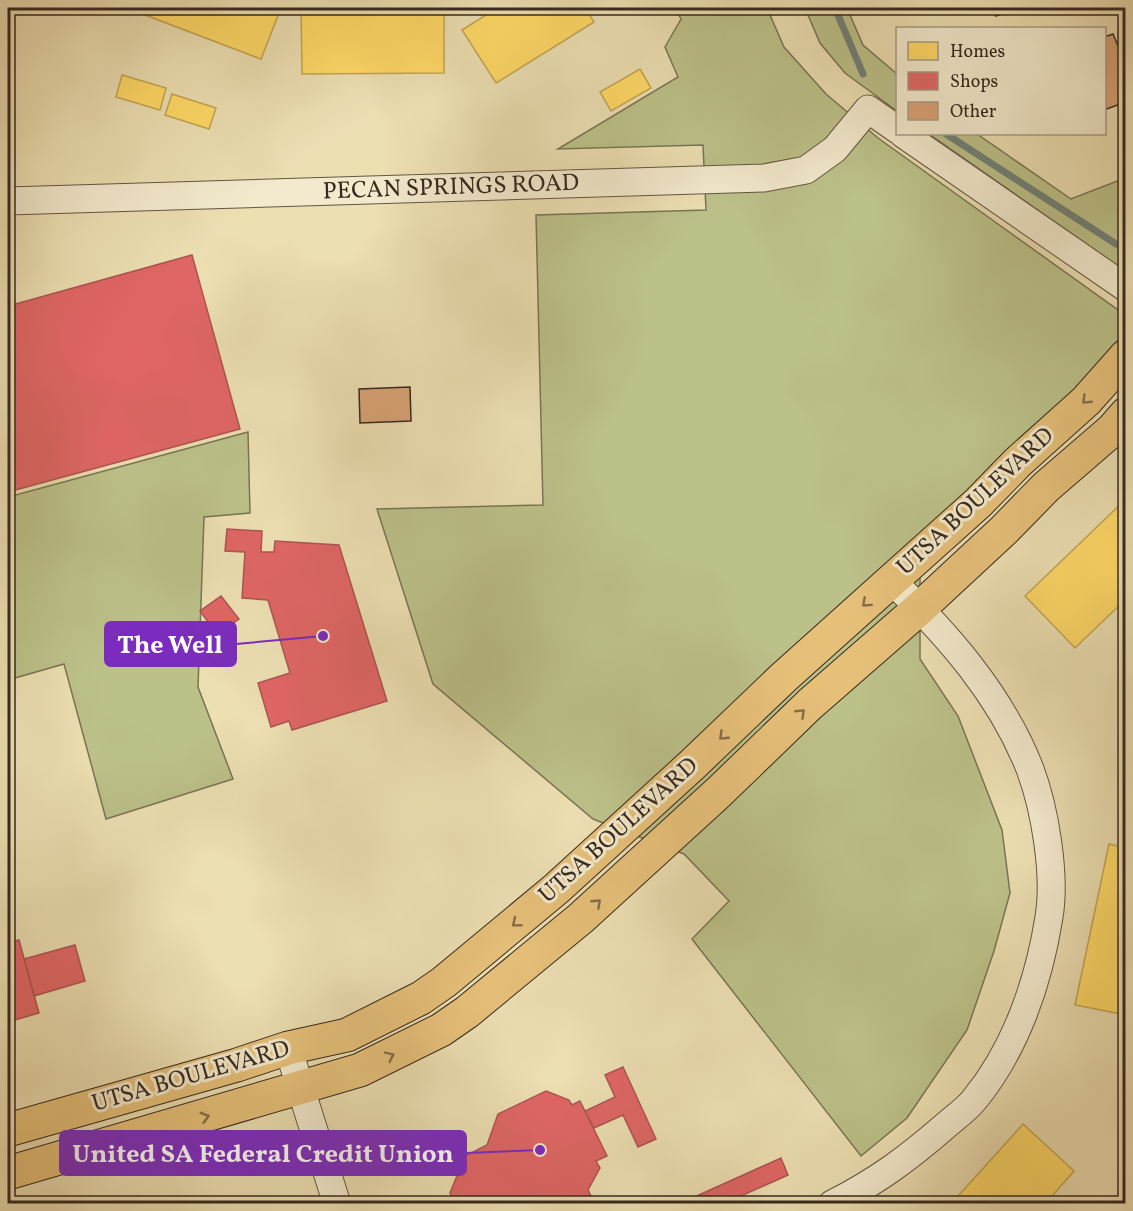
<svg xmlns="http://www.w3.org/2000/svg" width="1133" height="1211" font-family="Vollkorn,serif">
<rect width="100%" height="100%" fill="#ecdfb2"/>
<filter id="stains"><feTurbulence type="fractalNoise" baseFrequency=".00333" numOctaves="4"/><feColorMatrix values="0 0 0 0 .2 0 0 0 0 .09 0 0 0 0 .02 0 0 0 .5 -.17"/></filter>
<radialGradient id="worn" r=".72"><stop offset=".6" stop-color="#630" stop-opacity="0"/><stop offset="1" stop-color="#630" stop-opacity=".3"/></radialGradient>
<path fill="#bcc189" stroke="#797554" stroke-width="1.5" d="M675,8H767L784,47L826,94L878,138L1125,315V332L1062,405L920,539V659L958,716L1002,830L1010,893L994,951L967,1030L907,1118L861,1156L692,939L729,901L684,854L593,819L433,684L377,509L543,505L536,215L706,210L703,145L558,149L678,77L665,47L681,19Z
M805,8H847L863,45L897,74V111L845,73L820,43Z
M929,134H977L1071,199L1125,178V271Z
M248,432L250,513L204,517L198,687L233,779L106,819L64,664L8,680V497Z"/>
<path fill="#ffd966" stroke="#c3a451" stroke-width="1.5" d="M133,8H281L261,59L132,10Z
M301,8H444V73L302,74Z
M497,8H585L594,22L496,83L462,30Z
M640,69L651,88L611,111L600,92Z
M122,75L166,88L160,110L116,97Z
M172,94L216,108L209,129L165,115Z
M1126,499V599L1075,648L1025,596Z
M1109,844L1126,848V1015L1075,1005Z
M1023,1124L1074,1171L1045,1204H951Z"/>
<path fill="#e06666" stroke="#ad5451" stroke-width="1.5" d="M192,255L240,429L8,492V306Z
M227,529L262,531L261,552H274L275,541L339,545L387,701L292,730L289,721L271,727L258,683L290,673L268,600L242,598L245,552L225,551Z
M221,596L239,619L217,634L200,611Z
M19,940L39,1013L8,1022V943Z
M75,945L85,981L34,996L24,959Z
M623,1067L656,1139L638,1147L623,1115L594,1128L585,1111L615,1097L605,1075Z
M546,1091L569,1100L572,1105L580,1101L607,1156L596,1161L600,1168L588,1190L591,1196L576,1204H568L566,1201L560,1204H455L450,1193L465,1156L487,1145L498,1114Z
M781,1158L788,1175L723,1204H679Z"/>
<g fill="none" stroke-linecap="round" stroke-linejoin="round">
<path stroke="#718177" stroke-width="7" d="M835,8L863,74
M946,134L1116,244L1126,246"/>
</g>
<path fill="#d8a275" stroke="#36291f" stroke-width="1.5" d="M993,8H1009L1010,11L996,16Z
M1113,34L1124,60L1126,59V102L1104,110V37Z
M410,387L411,421L360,423L359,389Z"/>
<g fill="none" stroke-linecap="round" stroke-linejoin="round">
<defs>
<path id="minor" d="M903,134L1126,288
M8,201L764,178L806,170L835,149L868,109L898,130
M288,1048L337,1204
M832,1204C876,1182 907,1159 944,1127C954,1118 966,1110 974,1100C1016,1049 1039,981 1049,917C1056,875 1045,809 1030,769C1001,695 948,635 891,580"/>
<path id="major" d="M8,1130L237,1065L288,1048L347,1035L421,998L444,982L556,889L693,764L784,677L978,503L1018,462L1086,401L1126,356
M8,1173L360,1070L441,1030L467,1012L581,918L719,792L810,704L920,608L1004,530L1046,487L1112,430L1126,414"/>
</defs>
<use href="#minor" stroke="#645644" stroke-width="29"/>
<use href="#major" stroke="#36291f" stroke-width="35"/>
<use href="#minor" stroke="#f3eacd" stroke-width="27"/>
<use href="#major" stroke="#e6c079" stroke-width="33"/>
</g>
<defs><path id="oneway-chevron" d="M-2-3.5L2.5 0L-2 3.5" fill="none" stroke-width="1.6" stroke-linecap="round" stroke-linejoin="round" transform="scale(1.5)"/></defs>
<g stroke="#856d48">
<use href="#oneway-chevron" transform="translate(1086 400) rotate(136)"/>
<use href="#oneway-chevron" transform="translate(866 603) rotate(138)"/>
<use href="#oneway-chevron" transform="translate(801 713) rotate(-44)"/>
<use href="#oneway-chevron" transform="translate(723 736) rotate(136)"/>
<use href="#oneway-chevron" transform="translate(597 903) rotate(-43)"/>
<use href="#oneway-chevron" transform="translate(516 923) rotate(141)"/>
<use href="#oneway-chevron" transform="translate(390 1056) rotate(-26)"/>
<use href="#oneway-chevron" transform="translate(205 1117) rotate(-16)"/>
</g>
<g text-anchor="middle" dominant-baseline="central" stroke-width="6" stroke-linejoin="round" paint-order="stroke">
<g font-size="24" fill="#36291f" stroke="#f3eacd">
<text transform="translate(451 188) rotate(-2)">PECAN SPRINGS ROAD</text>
<text transform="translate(976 502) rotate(-43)">UTSA BOULEVARD</text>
<text transform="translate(619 831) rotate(-42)">UTSA BOULEVARD</text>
<text transform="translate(191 1077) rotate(-16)">UTSA BOULEVARD</text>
</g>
</g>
<path fill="none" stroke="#7b2cbf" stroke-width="2" d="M323 636L236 644M540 1150L466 1153"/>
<g fill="#7b2cbf" stroke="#f3eacd" stroke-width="2">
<circle cx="323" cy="636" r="6"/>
<circle cx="540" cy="1150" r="6"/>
</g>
<g fill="#7b2cbf" stroke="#7b2cbf" stroke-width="2">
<rect x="105" y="622" width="131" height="44" rx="6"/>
<rect x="60" y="1131" width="406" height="44" rx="6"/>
</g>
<g font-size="26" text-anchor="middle" font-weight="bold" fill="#fff">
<text x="170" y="653">The Well</text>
<text x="263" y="1162">United SA Federal Credit Union</text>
</g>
<rect width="1133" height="1211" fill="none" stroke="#ecdfb2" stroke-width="30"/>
<rect x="9" y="9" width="1115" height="1193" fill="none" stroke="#36291f" stroke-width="3"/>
<rect x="15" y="15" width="1103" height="1181" fill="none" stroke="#36291f" stroke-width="1.5"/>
<rect x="896" y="27" width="210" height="108" fill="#f3eacd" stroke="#a79d87" stroke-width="1.5"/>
<rect x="908" y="42" width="30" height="18" fill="#ffd966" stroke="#a79d87" stroke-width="1.5"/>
<text x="950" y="57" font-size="18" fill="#36291f">Homes</text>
<rect x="908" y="72" width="30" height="18" fill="#e06666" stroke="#a79d87" stroke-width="1.5"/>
<text x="950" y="87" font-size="18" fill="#36291f">Shops</text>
<rect x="908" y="102" width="30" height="18" fill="#d8a275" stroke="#a79d87" stroke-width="1.5"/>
<text x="950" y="117" font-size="18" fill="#36291f">Other</text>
<rect width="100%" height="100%" filter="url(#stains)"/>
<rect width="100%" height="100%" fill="url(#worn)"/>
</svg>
